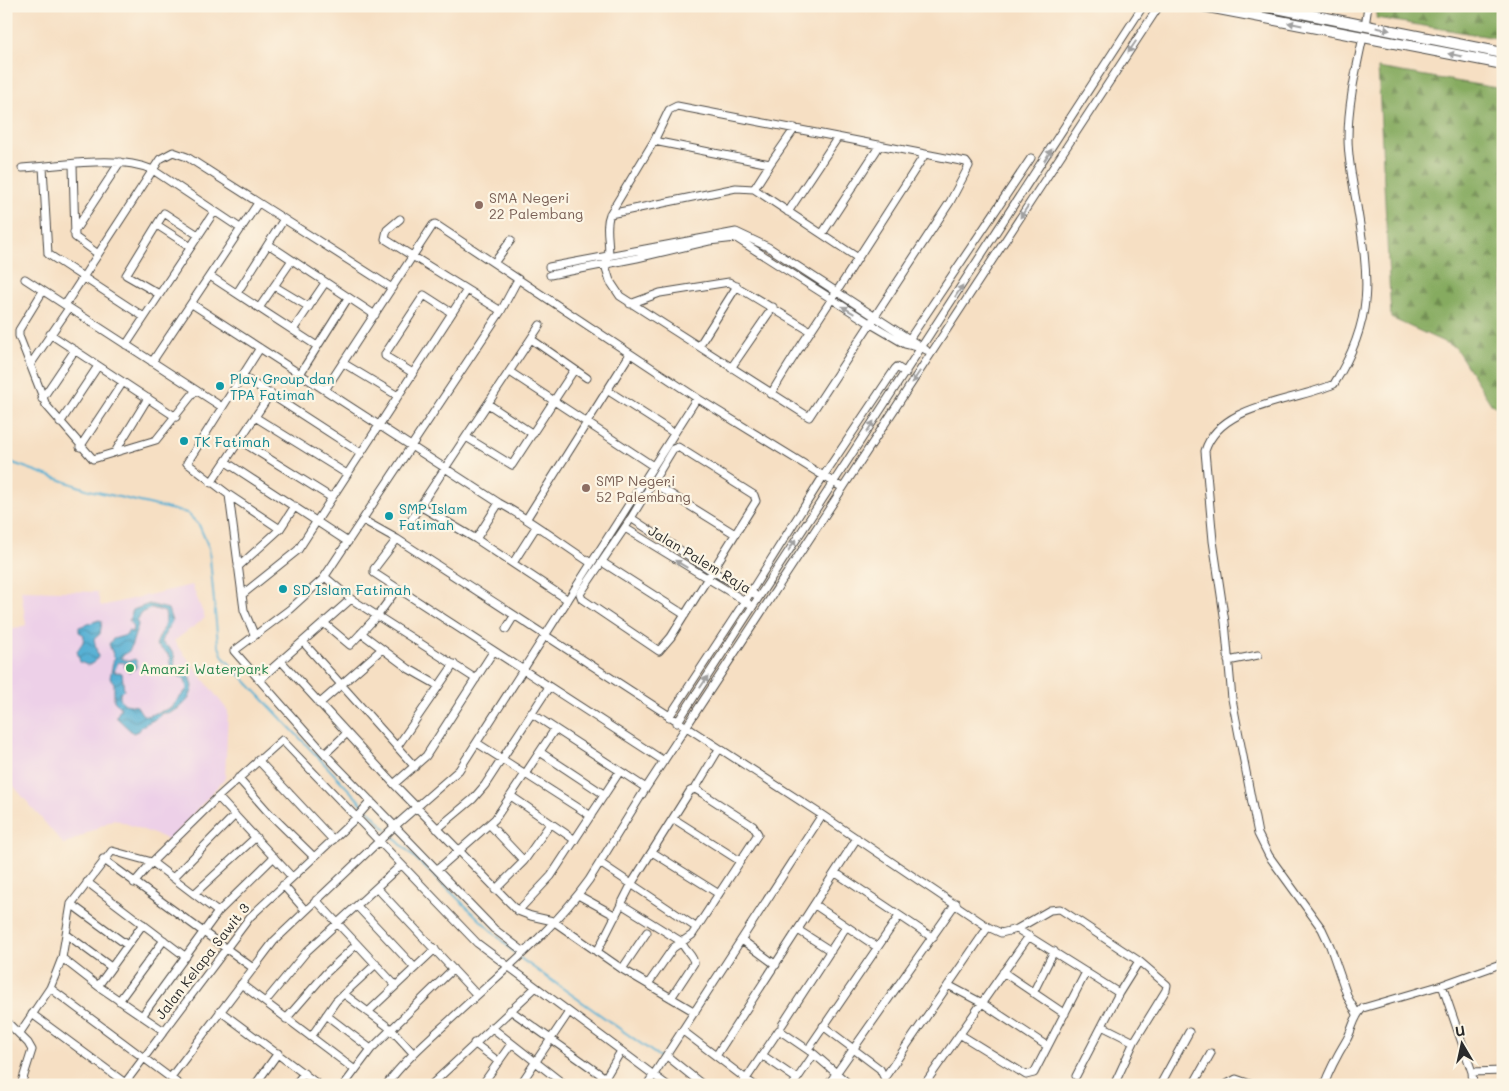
<svg xmlns="http://www.w3.org/2000/svg" width="1509" height="1091" font-family="Mali,sans-serif">
<defs>
<pattern id="forest-firs" width="22" height="20" patternUnits="userSpaceOnUse" patternTransform="scale(1.25)"><rect width="22" height="20" fill="#86ab60"/><path d="M5 1l3.5 6h-7zM16 11l3.5 6h-7z" fill="#6e8b4f"/></pattern>
<pattern id="water-waves" width="16" height="10" patternUnits="userSpaceOnUse" patternTransform="scale(1.25)"><rect width="16" height="10" fill="#57b0d4"/><path d="M0 5q4-4 8 0t8 0" fill="none" stroke="#488fac"/></pattern>
</defs>
<rect width="100%" height="100%" fill="#fcf5e5"/>
<filter id="ink" filterUnits="userSpaceOnUse"><feTurbulence type="fractalNoise" baseFrequency=".02" numOctaves="2"/><feDisplacementMap in="SourceGraphic" scale="10" xChannelSelector="R" yChannelSelector="G"/><feConvolveMatrix kernelMatrix="1 2 1 2 8 2 1 2 1" color-interpolation-filters="sRGB"/></filter>
<filter id="wash" filterUnits="userSpaceOnUse"><feTurbulence type="fractalNoise" baseFrequency=".0096" numOctaves="4" result="noise"/><feDisplacementMap in="SourceGraphic" scale="20" xChannelSelector="R" yChannelSelector="G"/><feGaussianBlur stdDeviation="1.12" result="paint"/><feColorMatrix in="noise" values="0 0 0 0 0 0 0 0 0 0 0 0 0 0 0 0 0 1.4 0 .05"/><feComposite in="paint" operator="in"/></filter>
<g filter="url(#wash)">
<rect width="100%" height="100%" fill="#f6dfc3"/>
<path fill="#edd0e8" d="M192,585L205,618L174,641L228,711L225,778L170,840L114,819L64,845L6,777V631L26,625L21,590L97,592L101,606Z"/>
<path fill="url(#forest-firs)" stroke="#586b46" d="M1378,6H1503V39L1376,18Z
M1378,68L1503,89V410L1491,404L1455,347L1391,318Z"/>
<path fill="url(#water-waves)" stroke="#416e80" fill-rule="evenodd" d="M149,604L168,609L172,621L161,641C164,646 168,646 171,650C181,661 165,670 189,674L193,686C191,701 177,714 162,713C155,723 143,721 139,731L133,733L116,717L121,708L114,701V683L110,678L114,657L109,644L113,639L127,635L128,631L132,632L133,627L129,620L133,610ZM152,608L165,612C168,624 160,633 156,645L169,655L172,672L185,680L187,689L171,708L147,716L142,714L137,706L125,704L120,699V693L124,690L122,673L114,672L118,662L126,663L124,667L129,672L136,668L137,662L135,659L129,661L120,658L130,650L138,625L137,621L141,613Z
M99,620L102,621L100,634L94,639L98,657L94,663L87,665L80,662L77,651L83,642L84,635L79,632V627Z"/>
<g fill="none" stroke-linecap="round" stroke-linejoin="round">
<path stroke="#57b0d4" stroke-width="2" d="M6,452L13,463L89,490L187,513L199,525L209,548L218,644L223,657L387,830
M390,834L517,955
M520,958L661,1058
M665,1060L697,1085"/>
</g>
</g>
<g filter="url(#ink)">
<g fill="none" stroke-linecap="round" stroke-linejoin="round">
<defs>
<path id="minor" d="M1365,26L1368,6
M654,141L770,164L795,128
M73,165L75,237L98,254
M43,167L48,254L144,317
M22,168C62,166 116,154 153,170L240,228
M754,189L770,164
M788,212L838,137
M610,214L736,188L754,189L858,258L925,154L677,106L669,110L654,141L610,214C603,231 614,249 605,265L610,281L620,296L809,417L950,202L969,166L966,162L925,154
M400,219L387,230L385,239L501,311
M157,225L191,247
M74,232L120,162
M822,234L880,145
M268,244L375,315
M494,263L511,240
M549,267L736,232L768,247L926,350
M550,275L637,258L709,241L736,238L871,324L905,344L922,348
M210,276L317,346
M25,279L222,407
M518,279L501,311L323,579L290,609L234,651L325,754L494,929L523,951
M274,286L309,307
M43,291L19,330V336L46,405L93,459L156,440L196,390
M237,293L284,219
M159,294L126,275L164,213L198,235
M192,304L499,503C531,520 560,543 591,563
M630,304L660,293L729,282L810,331
M65,305L160,159L173,152L187,157L392,288
M259,308L292,260
M540,325L420,506L476,539L568,600
M293,330L325,283
M50,334L176,417
M910,338L1031,158
M531,339L587,378
M126,345L214,212
M699,346L737,286
M152,362L258,203
M343,363L398,396
M30,365L69,308
M731,368L773,307
M510,372L653,466
M413,373L385,356V354L424,295L452,313
M300,374L348,298
M242,376L361,453
M325,390L433,225L435,224L697,398L843,488
M607,390L674,433
M771,394C798,347 830,304 858,258
M42,399L75,350
M488,404L533,434
M255,417L347,474
M60,423L98,366
M466,437L512,465L574,370
M239,440L332,498
M80,447L123,382
M678,447L754,495L756,501L671,637L659,651L582,599L580,594L628,523L673,449Z
M115,452L148,398
M226,462L348,542
M211,483L271,393
M653,483L735,534
M229,495L280,529
M527,518L630,354
M631,518L712,571L754,594
M363,520L397,539L822,815L988,927L1001,933L1017,929L1119,993
M410,522L420,506
M625,528L748,603
M397,539L374,569V573L664,761
M476,539L499,503
M602,562L685,615
M513,563L536,527
M238,567L280,529L295,506
M325,577L351,599L476,679
M243,594L298,550L467,290
M325,624L350,645L378,615L397,589
M506,629L514,616
M361,633L409,669L439,686
M254,634L244,610L229,495L187,463L260,348
M303,642L415,767
M281,661L394,784L518,911L531,916L553,921L622,969L695,1012
M1228,661L1258,655
M259,680L351,599
M319,704L382,649
M531,713L646,788
M669,717L745,601L824,475L895,369L897,367L906,373
M677,723L1143,6
M477,743L591,816
M397,747L454,664
M540,752L605,795
M325,754L347,733
M258,760L333,840
M238,778L268,812L314,857
M394,784L426,756L493,652
M695,789L719,749
M511,796L575,840
M218,797L292,877
M674,819L740,861
M490,825L524,861
M437,829L473,799L485,785L549,687
M652,852L719,894
M103,859L253,968
M600,863L697,928
M437,870L495,819L555,729
M836,873L933,938
M173,878L235,815
M87,882L186,957
M134,883L152,862L218,797L282,740L477,943L667,1085
M283,885L305,910
M377,888L476,994
M495,890L524,861L550,824
M194,894L256,837
M578,895L616,916
M316,900L395,985
M71,904L127,945
M621,904L682,942C684,951 693,954 694,963L671,998
M815,905L877,947
M357,906L415,968
M518,911L551,876L620,771
M1017,929L1050,910L1060,909L1139,961L1167,985L1166,990L1134,1042L1114,1085
M798,930L831,951
M66,934L111,967
M742,940L776,965
M597,952L632,883L690,791L695,789L702,793L753,826L758,834L692,935L673,948L648,984
M62,958L98,986L164,1031
M622,969L647,932
M1003,972L1065,1014
M241,984L355,1070
M948,985L982,1003L1047,1046
M1442,985L1472,1072L1473,1085
M98,986L143,924
M50,988L180,1085
M1033,993L1054,951
M344,994L391,1029L413,1053
M119,1001L164,940
M265,1002L307,951L401,865
M510,1010L604,1077
M220,1011L319,1085
M368,1012L435,949
M32,1014L128,1085
M1357,1014L1348,998L1330,946L1322,929L1269,856L1258,834L1232,699L1225,622L1213,541L1205,451C1220,403 1294,402 1334,384C1375,319 1369,278 1357,206C1353,184 1348,161 1348,138C1348,104 1356,70 1363,37
M326,1015L371,1049
M142,1016L218,912L274,857
M286,1019L326,973L357,944
M6,1021L28,1043L32,1050L21,1085
M782,1025L846,927
M823,1026L880,1069L888,1085
M1102,1026L1134,1042
M491,1027L565,1085
M683,1031L754,1085
M19,1034L50,988L55,976L62,958L71,904L112,851L152,862L218,912
M961,1035L1026,1075L1034,1073L1086,972
M311,1037L336,1001L376,964
M474,1043L499,1062
M811,1045L899,916
M762,1055L797,1079
M667,1056L703,1085
M716,1056L857,838
M1472,1072L1503,1071
M1076,1076L1119,993L1139,961
M171,1077L274,941L395,826L459,770L697,398
M885,1077L988,927
M125,1083L250,917L356,818L371,801
M255,1085L278,1053
M295,1085L304,1073
M344,1085L371,1049L453,969
M386,1085C405,1060 427,1041 450,1020C497,976 551,933 589,880L646,788L1159,6
M431,1085L535,988
M482,1085L511,1044
M520,1085L569,1012
M601,1085L621,1051
M647,1085L822,815
M742,1085L779,1030L814,1054L850,1085
M793,1085L814,1054
M828,1085L956,903
M924,1085L1029,936
M1160,1085L1189,1032
M1193,1085L1211,1053
M1225,1085L1236,1079L1253,1085
M1324,1085C1330,1068 1338,1054 1347,1039C1353,1028 1354,1016 1363,1008L1442,985L1503,963"/>
<path id="highway" d="M1203,6L1503,64
M1266,6L1503,53"/>
</defs>
<use href="#minor" stroke="#494642" stroke-width="9"/>
<use href="#highway" stroke="#494642" stroke-width="12"/>
<use href="#minor" stroke="#fff" stroke-width="7"/>
<use href="#highway" stroke="#fff" stroke-width="10"/>
</g>
<defs><path id="oneway-solid" d="M-6-.8H1V-3.2L6.5 0L1 3.2V.8H-6Z" transform="scale(1.25)"/></defs>
<g fill="#a0a0a0">
<use href="#oneway-solid" transform="translate(1295 24) rotate(-169)"/>
<use href="#oneway-solid" transform="translate(1383 29) rotate(11)"/>
<use href="#oneway-solid" transform="translate(1132 47) rotate(124)"/>
<use href="#oneway-solid" transform="translate(1455 55) rotate(-169)"/>
<use href="#oneway-solid" transform="translate(1048 155) rotate(-57)"/>
<use href="#oneway-solid" transform="translate(1024 212) rotate(123)"/>
<use href="#oneway-solid" transform="translate(959 291) rotate(-57)"/>
<use href="#oneway-solid" transform="translate(848 310) rotate(-149)"/>
<use href="#oneway-solid" transform="translate(916 377) rotate(123)"/>
<use href="#oneway-solid" transform="translate(870 427) rotate(-57)"/>
<use href="#oneway-solid" transform="translate(792 545) rotate(-57)"/>
<use href="#oneway-solid" transform="translate(681 564) rotate(-149)"/>
<use href="#oneway-solid" transform="translate(704 682) rotate(-56)"/>
</g>
</g>
<g fill="#8d6e63" stroke="#fcf5e5" stroke-width="2">
<circle cx="479" cy="205" r="5"/>
<circle cx="586" cy="488" r="5"/>
</g>
<g fill="#0f9aa8" stroke="#fcf5e5" stroke-width="2">
<circle cx="220" cy="386" r="5"/>
<circle cx="184" cy="441" r="5"/>
<circle cx="389" cy="516" r="5"/>
<circle cx="283" cy="589" r="5"/>
</g>
<circle fill="#2e9e5b" stroke="#fcf5e5" stroke-width="2" cx="130" cy="668" r="5"/>
<g text-anchor="middle" dominant-baseline="central" stroke-width="4.5" stroke-linejoin="round" paint-order="stroke">
<g font-size="14" fill="#785e54" stroke="#fcf5e5" text-anchor="start">
<text x="489" y="197">SMA Negeri<tspan x="489" dy="16">22 Palembang</tspan></text>
<text x="596" y="480">SMP Negeri<tspan x="596" dy="16">52 Palembang</tspan></text>
</g>
<g font-size="14" fill="#0d838f" stroke="#fcf5e5" text-anchor="start">
<text x="230" y="378">Play Group dan<tspan x="230" dy="16">TPA Fatimah</tspan></text>
<text x="194" y="441">TK Fatimah</text>
<text x="399" y="508">SMP Islam<tspan x="399" dy="16">Fatimah</tspan></text>
<text x="293" y="589">SD Islam Fatimah</text>
</g>
<g font-size="14" fill="#2b2b2b" stroke="#fcf5e5">
<text transform="translate(700 559) rotate(31)">Jalan Palem Raja</text>
<text transform="translate(202 961) rotate(-52)">Jalan Kelapa Sawit 3</text>
</g>
<g font-size="14" fill="#27864d" stroke="#fcf5e5" text-anchor="start">
<text x="140" y="668">Amanzi Waterpark</text>
</g>
</g>
<rect width="1509" height="1091" fill="none" stroke="#fcf5e5" stroke-width="25"/>
<g transform="translate(1462 1044) rotate(351)" stroke="#fcf5e5" stroke-width="4" paint-order="stroke">
<path d="M0-4L9 19L0 12L-9 19Z" fill="#2b2b2b"/>
<text y="-8" font-size="14" font-weight="bold" text-anchor="middle" fill="#2b2b2b">U</text>
</g>
</svg>
